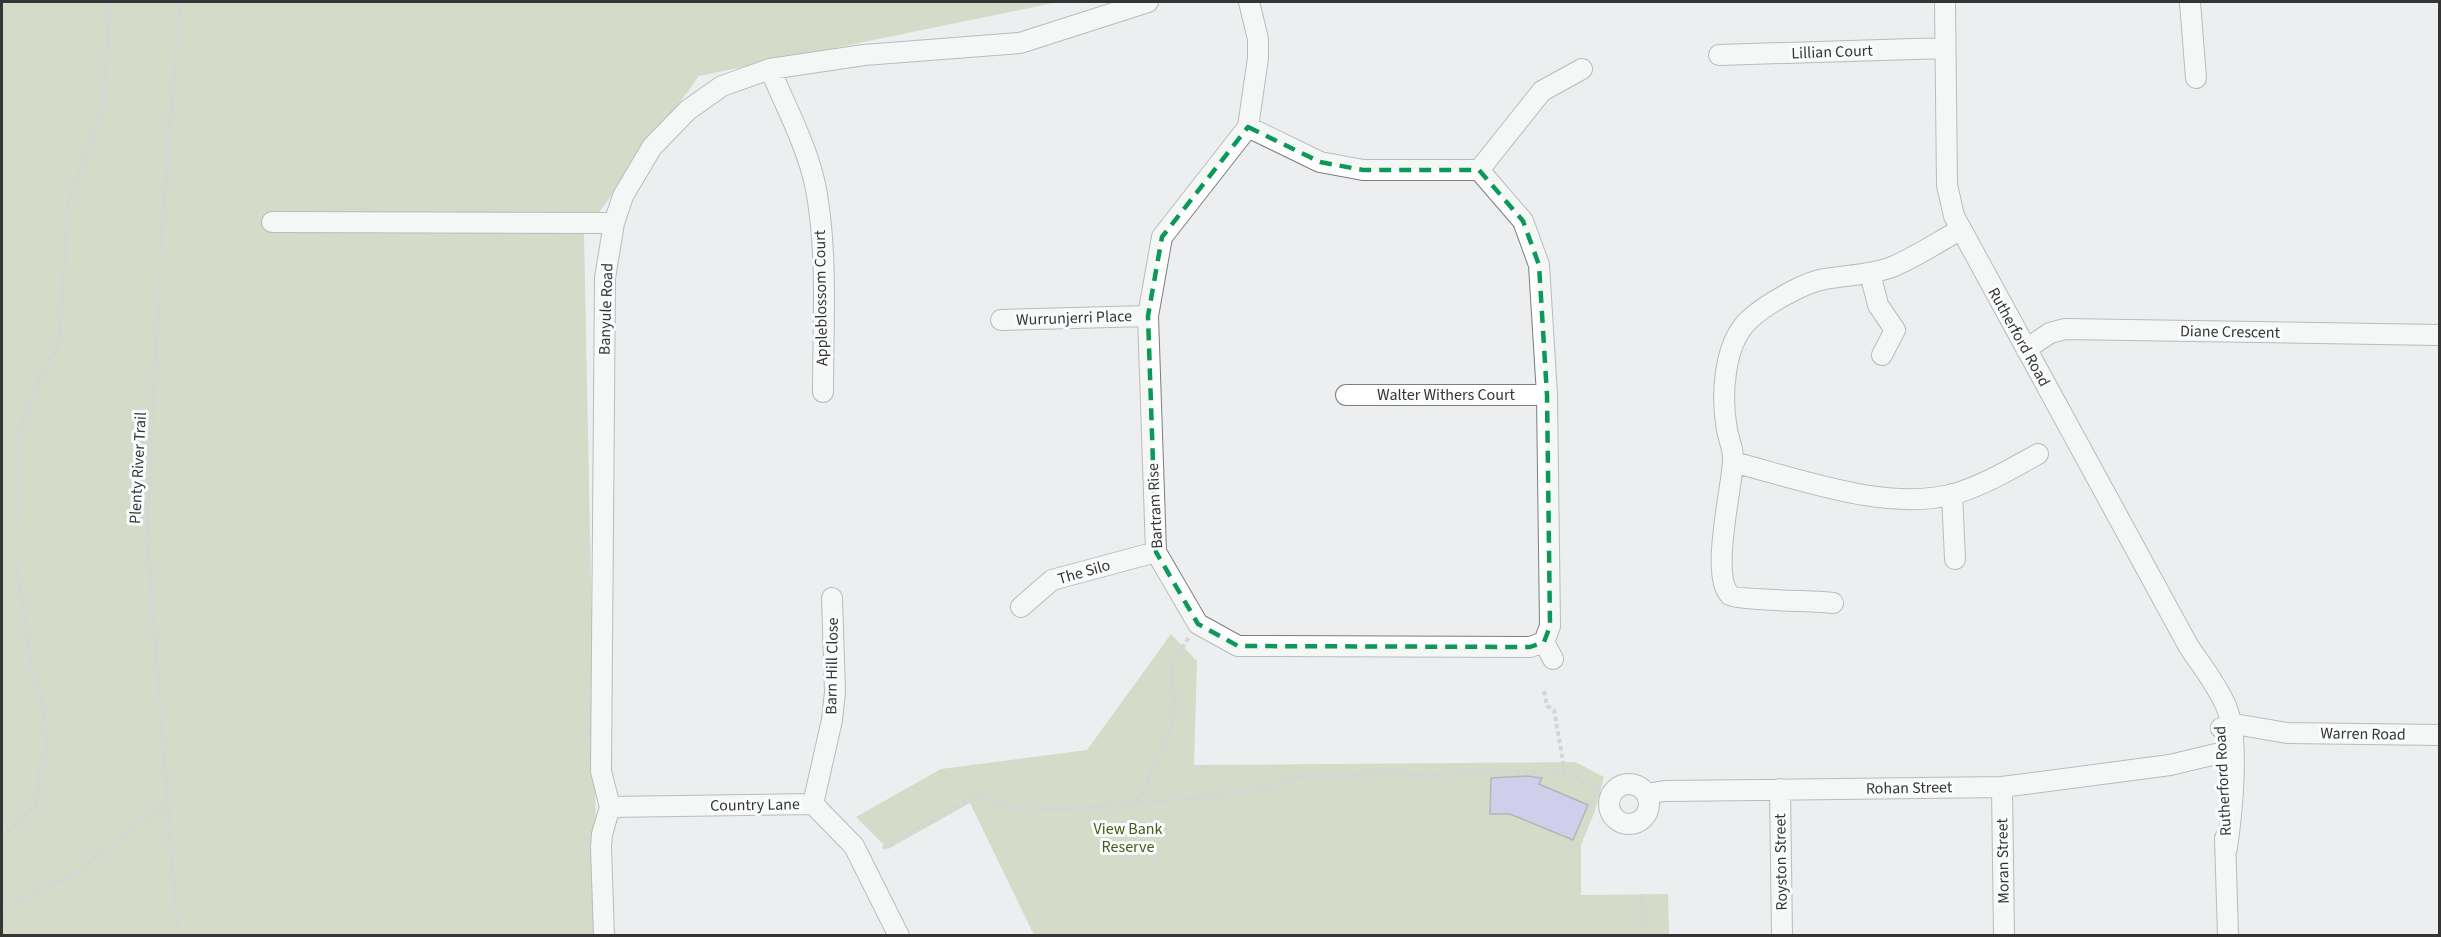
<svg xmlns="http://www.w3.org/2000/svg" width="2441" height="937" font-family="'Source Sans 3',sans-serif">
<rect width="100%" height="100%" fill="#edeeef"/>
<path fill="#b7c499" d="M2,2H1058L699,76L584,233L598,935L2,936Z
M1171,634L1197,661L1194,765L1575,762L1604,777L1595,811L1581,845V895L1668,894L1669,935H1034L970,803L888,849L856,817L941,769L1087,750Z"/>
<path fill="#aea7e4" stroke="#717172" stroke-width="1.5" d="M1527,776L1542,778L1539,784L1588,805L1573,840L1510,814H1490L1491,778Z"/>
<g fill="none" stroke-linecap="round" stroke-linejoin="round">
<defs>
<path id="minor" d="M1945,2L1947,185L1954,216L2189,647C2202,666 2217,685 2226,706C2240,738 2232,813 2227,848
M2190,2L2196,78
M1719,55L1945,48
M770,69C786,107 808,148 816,189C828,255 823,325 823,392
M1248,127L1320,162L1363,170H1479L1523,221L1539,265L1547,395L1550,626L1544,642L1530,647L1238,646L1198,624L1156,552L1148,316L1162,237L1248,127L1258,58V39L1249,2
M1479,170L1542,91L1582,69
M272,222L614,223
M1870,273L1878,305L1895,330L1882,355
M1001,320L1148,316
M2026,349L2050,333L2065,329L2440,335
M1346,395H1547
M1733,462C1799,479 1887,512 1954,494C1984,485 2011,469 2038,454
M1952,494L1955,559
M1833,603C1817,601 1736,600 1730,595C1710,576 1732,488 1733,461C1734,451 1729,440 1727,430C1721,397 1723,343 1750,319C1766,304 1805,282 1825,279C1847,275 1871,275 1892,267C1916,257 1938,242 1960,230
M1021,607L1052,580L1156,552
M1544,642L1553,659
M2221,728L2240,725L2287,733L2440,735
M1609 804a20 20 0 1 1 40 0a20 20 0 1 1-40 0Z
M2002,787L2004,936
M1780,789L1782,936
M1647,794L1664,791L2002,787L2170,765L2216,754L2232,755
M813,804L832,720L835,692L832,598
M610,807L813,804L854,846L899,936
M2225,838L2228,936
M604,936L601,847L602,834L610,807L601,771L605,278L614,223L623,196L652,147L688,110L722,86L770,69L864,55L1020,43L1148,2"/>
</defs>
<use href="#minor" stroke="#7d7d7e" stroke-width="22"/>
<path stroke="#b5b5b6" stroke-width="4" stroke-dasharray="4.5 3" stroke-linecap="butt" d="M1544,691L1547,706L1554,710L1565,773
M1137,802L1172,726L1174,705L1171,666L1189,637
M2,837L36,806L40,767L47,753L43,704L33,675L16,561L17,439L37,381L59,344L68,203L104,102L110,2
M883,848L975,796L1019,809L1059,810L1206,797L1261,788L1299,777L1396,772L1413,775H1446L1465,771L1565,773L1602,789L1609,800
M1642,894L1643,936
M2,908L77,873L119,838L167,805
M178,936L147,536L162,227L180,2"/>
<use href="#minor" stroke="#fff" stroke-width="20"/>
</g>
<path d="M0 0H2441V937H0ZM1248,127L1320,162L1363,170H1479L1523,221L1539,265L1547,395L1550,626L1544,642L1530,647L1238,646L1198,624L1156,552L1148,316L1162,237Z" fill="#edeeef" fill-opacity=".55" fill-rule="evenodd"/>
<path fill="none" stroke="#0b9859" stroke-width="4.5" stroke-dasharray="12 8" stroke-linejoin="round" d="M1248,127L1320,162L1363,170H1479L1523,221L1539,265L1547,395L1550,626L1544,642L1530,647L1238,646L1198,624L1156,552L1148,316L1162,237Z"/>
<g text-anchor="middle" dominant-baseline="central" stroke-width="6" stroke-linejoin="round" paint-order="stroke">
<g font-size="16" fill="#353536" stroke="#fbfcfd">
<text transform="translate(1832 52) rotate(-2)">Lillian Court</text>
<text transform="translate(821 298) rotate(-91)">Appleblossom Court</text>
<text transform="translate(606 309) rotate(-88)">Banyule Road</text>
<text transform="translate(1074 318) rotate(-2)">Wurrunjerri Place</text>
<text transform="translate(2230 332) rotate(1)">Diane Crescent</text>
<text transform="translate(2019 337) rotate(61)">Rutherford Road</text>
<text x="1446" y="395">Walter Withers Court</text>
<text transform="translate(138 468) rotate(-87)">Plenty River Trail</text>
<text transform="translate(1155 506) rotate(-93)">Bartram Rise</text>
<text transform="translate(1084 572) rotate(-16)">The Silo</text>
<text transform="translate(832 666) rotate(-89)">Barn Hill Close</text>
<text transform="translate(2363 734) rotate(1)">Warren Road</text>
<text transform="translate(2223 781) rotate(-93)">Rutherford Road</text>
<text transform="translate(1909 788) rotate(-1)">Rohan Street</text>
<text transform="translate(755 805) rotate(-1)">Country Lane</text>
<text transform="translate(2003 861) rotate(-91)">Moran Street</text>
<text transform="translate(1781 862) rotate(-91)">Royston Street</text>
</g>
<g font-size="16" fill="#4a5a16" stroke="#fbfcfd">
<text x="1128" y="829">View Bank<tspan x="1128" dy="18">Reserve</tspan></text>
</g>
</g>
<rect width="2441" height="937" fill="none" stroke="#353536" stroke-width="6"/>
</svg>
